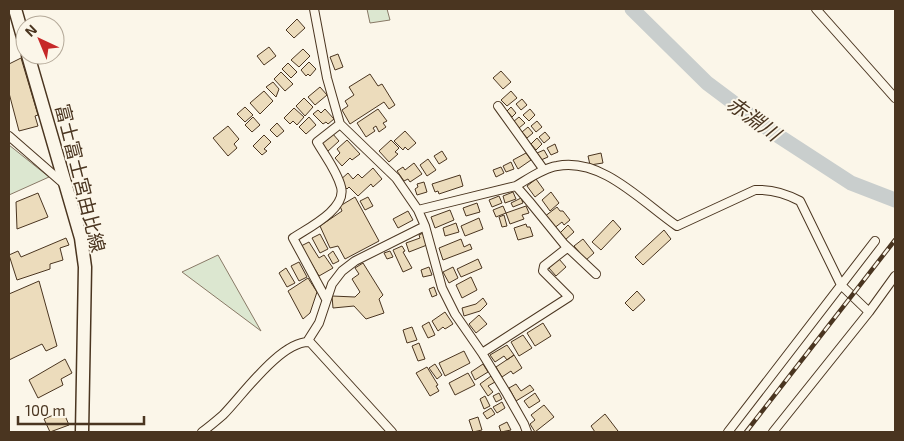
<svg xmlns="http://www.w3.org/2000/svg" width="904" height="441" font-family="'Exo 2','Noto Sans JP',sans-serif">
<rect width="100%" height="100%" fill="#fbf6e9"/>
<path fill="#dce7d0" stroke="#887966" d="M367,9H387L390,20L370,23Z
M9,145L49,177L9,195Z
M218,255L261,331L182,272Z"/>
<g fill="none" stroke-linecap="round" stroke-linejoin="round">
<path stroke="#c9cecd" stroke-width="15" d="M632,9L707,83L774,133L851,183L895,200"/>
</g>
<path fill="#ecdcbc" stroke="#4a3520" d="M297,19L305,28L294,38L286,30Z
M269,47L276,56L264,65L257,56Z
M303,49L310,56L299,67L291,60Z
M338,54L343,67L335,70L330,57Z
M21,58L38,115L35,116L38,126L19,131L9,93V64Z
M309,62L316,69L310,76L308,74L306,76L301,70Z
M288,63L297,72L291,78L282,69Z
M501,71L511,82L503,89L493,78Z
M281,72L293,84L285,91L274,79Z
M370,74L378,86L382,84L395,105L389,109L384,102L350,124L342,110L348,106L345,101L354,95L349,87Z
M273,82L279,89L276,97L266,87Z
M320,87L327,95L315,105L308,97Z
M264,91L273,101L260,114L250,103Z
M511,91L517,98L507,106L501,100Z
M304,98L313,107L305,116L296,106Z
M522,99L527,105L521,110L516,104Z
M245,107L253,115L245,122L237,114Z
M511,107L516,113L512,117L507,111Z
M294,108L304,117L297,125L293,121L290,124L284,118Z
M325,109L334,119L328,124L326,122L323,124L313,114L318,110L321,113Z
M378,109L387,121L383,123L386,127L379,132L376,126L373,128L375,131L366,137L357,123Z
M530,109L535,115L529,121L523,115Z
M253,117L260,125L252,132L245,125Z
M309,117L316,125L306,134L299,127Z
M519,117L525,123L519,128L513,122Z
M537,121L542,127L536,132L531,126Z
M277,123L284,131L277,137L270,130Z
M228,126L239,139L234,144L237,148L228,156L213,138Z
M528,127L533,133L527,138L522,132Z
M405,131L416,143L408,150L405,147L403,150L394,141Z
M545,132L550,138L544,143L539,137Z
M332,133L339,141L327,152L320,144Z
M264,135L271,142L264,149L267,151L262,155L253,146Z
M537,138L542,144L536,150L531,144Z
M347,140L360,154L352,160L350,158L342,166L335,158L340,153L337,149Z
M391,140L399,148L395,152L398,154L389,162L379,151Z
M555,144L558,152L551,155L547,148Z
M544,150L548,157L541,160L537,153Z
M442,151L447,159L439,164L434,156Z
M526,153L531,160L518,169L513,160Z
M601,153L603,163L590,165L588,156Z
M428,159L436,170L427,176L420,165Z
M511,162L514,169L506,172L503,166Z
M414,163L422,174L410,182L408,179L404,181L397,171L403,167L405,170Z
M501,167L504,173L496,177L493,170Z
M373,168L382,179L373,187L371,184L358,196L349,187L347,189L339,181L348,173L353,179L358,174L362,178Z
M460,175L463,186L439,194L438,191L435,192L432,184Z
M536,179L544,190L535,197L527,186Z
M424,182L427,192L417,195L415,189L418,187L417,184Z
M513,192L516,199L505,203L503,196Z
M551,192L559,203L550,211L542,200Z
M38,193L48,217L17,229L16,202Z
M499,196L502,203L492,207L489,200Z
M355,197L379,241L345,259L338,246L330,248L320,226L342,211L340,206Z
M368,197L373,206L365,210L360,201Z
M521,198L523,203L513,207L511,203Z
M477,203L480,212L466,216L463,208Z
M503,206L506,213L496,217L493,210Z
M526,206L529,213L522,215L524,219L510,224L506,213Z
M557,207L560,211H563L570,220L564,225L562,222L553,229L544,217Z
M450,210L454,220L435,228L431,217Z
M408,211L413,220L398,228L393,219Z
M504,215L507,226L502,227L499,217Z
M479,218L483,229L465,236L461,226Z
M613,220L621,229L601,250L592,242Z
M456,223L459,232L445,236L443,228Z
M526,224L527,227H530L533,236L518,240L514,228Z
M568,225L574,232L565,240L559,234Z
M664,230L671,239L643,265L635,257Z
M423,233L427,245L409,252L406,243L420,238L419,235Z
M320,234L328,249L320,253L312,238Z
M66,238L69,245L60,248L63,260L50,264V269L17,280L9,255L18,251L21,257Z
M461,239L464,247L470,244L472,249L443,260L439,248Z
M583,239L594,253L586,260L574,246Z
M309,242L319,258L324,255L333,268L319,276L301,246Z
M402,246L405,251L403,252L412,268L403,272L393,250Z
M333,251L339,261L333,264L328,255Z
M390,251L393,257L387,259L384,253Z
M478,259L482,268L461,277L457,269Z
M559,259L566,267L556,276L549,268Z
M299,262L307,277L299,281L291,266Z
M363,263L383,295L379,299L384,313L366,319L354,306L333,308L332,296L355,297L360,292L352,279L359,274L355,268Z
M429,267L432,275L423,277L421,270Z
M453,267L458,278L449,283L443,272Z
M286,268L295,283L287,287L279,273Z
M471,277L477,290L462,298L456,285Z
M308,278L317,292L310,313L303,319L288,291Z
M39,281L57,346L46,351L42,344L9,360V294Z
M434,287L437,295L432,297L429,289Z
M637,291L645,300L633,311L625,303Z
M483,298L487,304L480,311L464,316L462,308L476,304Z
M445,312L453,324L445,329L443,327L438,331L432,321Z
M479,315L487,324L476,333L469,324Z
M429,322L435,335L428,338L422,326Z
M543,323L551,336L535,346L527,333Z
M412,327L417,340L407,343L403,330Z
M523,335L532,348L519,356L511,342Z
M419,343L425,359L418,361L412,346Z
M507,345L514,355L507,360L504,356L495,362L490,355Z
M464,351L470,363L445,376L439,363Z
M514,355L522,368L513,374L511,371L502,377L496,367Z
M65,359L72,373L61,379L63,385L38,398L29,380Z
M435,364L442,375L437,379L429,368Z
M483,364L488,372L475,380L471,372Z
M427,367L438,385L436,386L439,391L430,396L416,373Z
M468,373L475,385L455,395L449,383Z
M491,376L495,382L488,386L493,392L488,396L480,384Z
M516,384L521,391L530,385L534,390L516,401L509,388Z
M499,393L502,399L496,402L493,396Z
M535,393L540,401L529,408L524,401Z
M485,396L490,406L484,409L480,399Z
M502,402L505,408L497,413L493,407Z
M544,405L554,417L535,432L530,424L535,420L531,415Z
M491,408L495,414L487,419L483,413Z
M63,411L69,425L50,432L44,419Z
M605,414L618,431L616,432H595L591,426Z
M478,417L482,430L473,432L469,420Z
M507,422L511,430L501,432L499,426Z"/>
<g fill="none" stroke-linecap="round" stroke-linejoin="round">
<defs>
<path id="street" d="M314,9L327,78L340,124L396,178L418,210L425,226L442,288L455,314L482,353L507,394L524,424L527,432
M816,9L895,98
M498,106L544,170
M9,136L64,184
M516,186C528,179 543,168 557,166C602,157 643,203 677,226L755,190C772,189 785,193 800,201L841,285L869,312
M418,210L516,186L529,201L564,244L596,274
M326,299L293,238C308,228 347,209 341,187C337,171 325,156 317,142L340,124
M307,342L319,323L332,284L342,271L355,261L425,226
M482,353L569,297L543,271L544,266L567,248
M202,432C209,427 216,421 223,415C242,396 281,340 310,342L392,432
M728,432L875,241
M773,432L869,312L895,276"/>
<path id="primary" d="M15,9L25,44
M28,55L81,238L85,267L82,432"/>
</defs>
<use href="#street" stroke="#4a3520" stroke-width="10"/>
<use href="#primary" stroke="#4a3520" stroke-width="15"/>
<use href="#street" stroke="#fbf6e9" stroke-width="8"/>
<use href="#primary" stroke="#fbf6e9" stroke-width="12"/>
<defs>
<path id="rail" d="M746,432L895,240"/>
</defs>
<use href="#rail" stroke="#4a3520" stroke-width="4.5"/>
<use href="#rail" stroke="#fbf6e9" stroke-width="2.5" stroke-dasharray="8" stroke-linecap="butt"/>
</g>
<g text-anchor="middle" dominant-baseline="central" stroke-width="4" stroke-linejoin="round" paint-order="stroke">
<g font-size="19" fill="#4a3520" stroke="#fbf6e9">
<text transform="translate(81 178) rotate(76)">富士富士宮由比線</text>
</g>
<g font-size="20" font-style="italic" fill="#4a3520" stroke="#fbf6e9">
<text transform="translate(754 118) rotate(36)">赤淵川</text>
</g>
</g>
<rect width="904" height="441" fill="none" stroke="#4a3520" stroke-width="20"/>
<g transform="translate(40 40) rotate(316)"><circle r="24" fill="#fbf6e9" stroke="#b4a999"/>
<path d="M0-4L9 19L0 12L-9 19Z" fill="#c62828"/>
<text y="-8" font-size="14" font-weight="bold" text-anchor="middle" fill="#4a3520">N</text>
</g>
<path d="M18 416v8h126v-8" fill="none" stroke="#4a3520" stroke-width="2.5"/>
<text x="25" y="416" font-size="15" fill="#4a3520" stroke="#fbf6e9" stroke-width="4" paint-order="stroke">100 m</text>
</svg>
